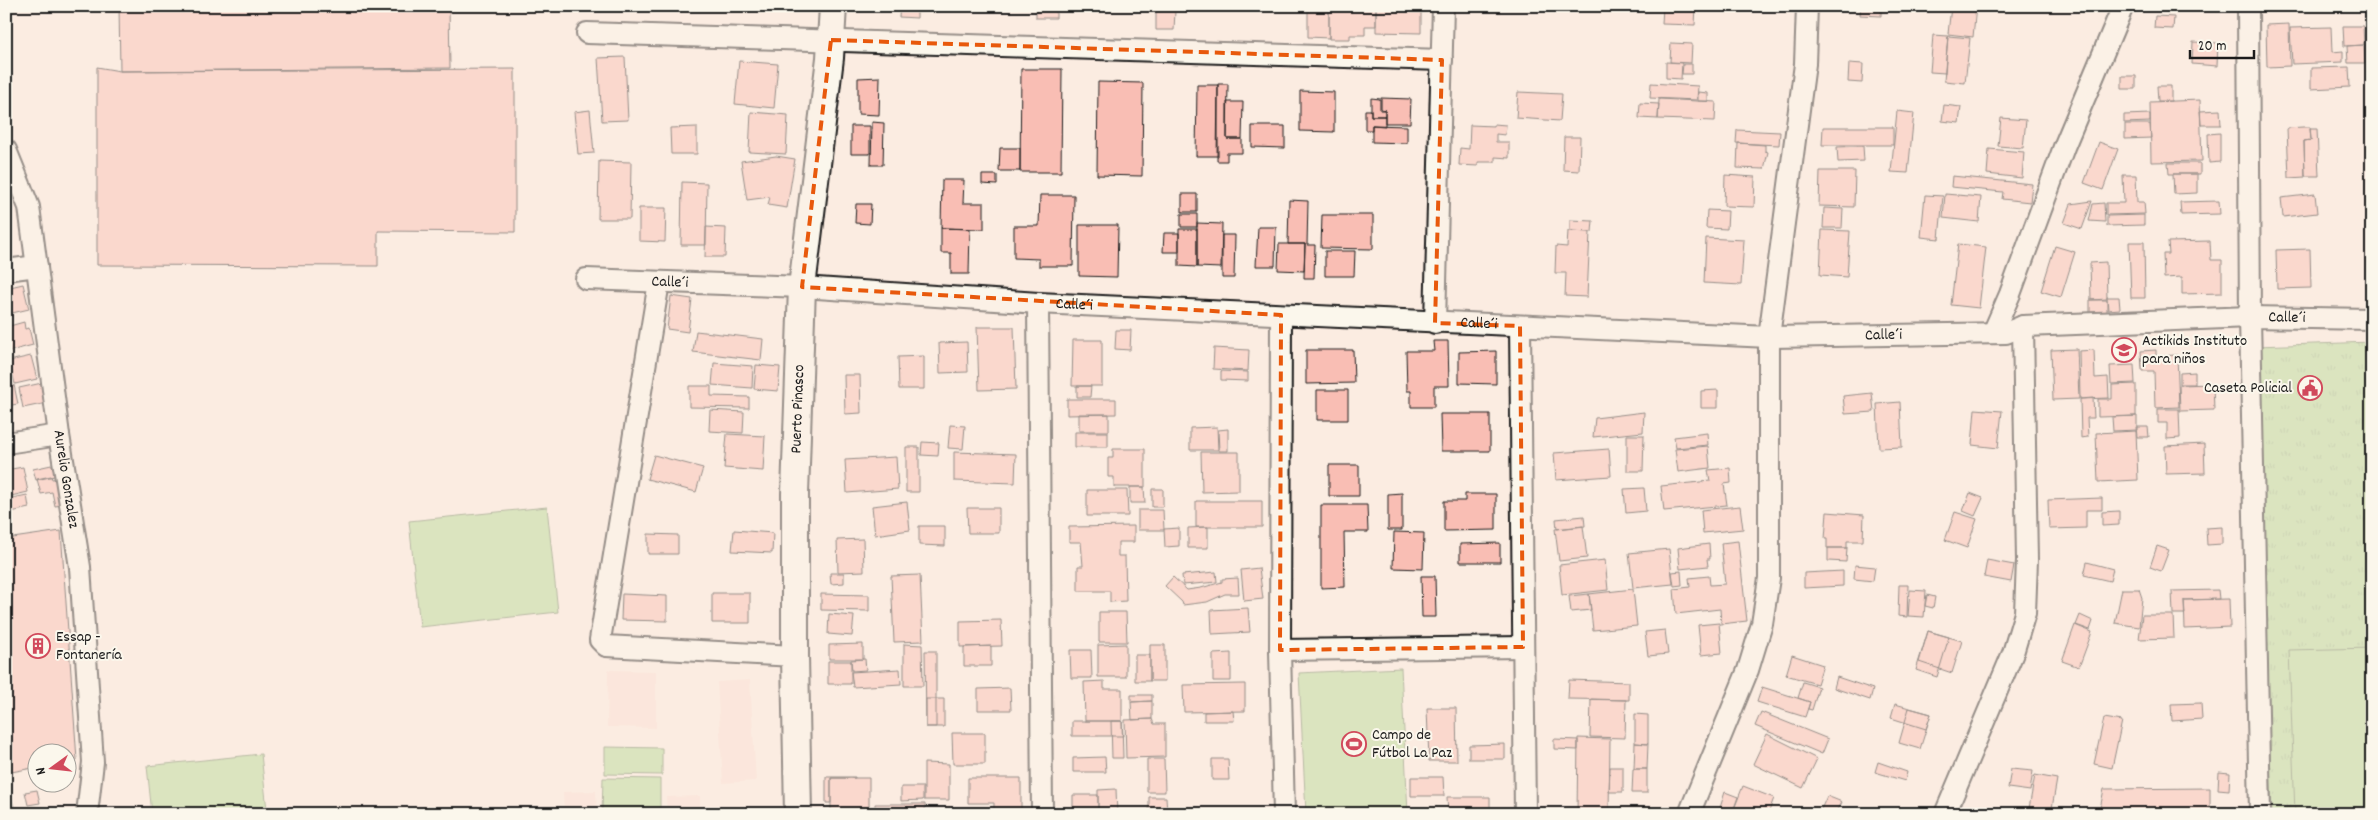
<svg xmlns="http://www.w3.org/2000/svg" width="2378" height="820" font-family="Dekko,sans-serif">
<defs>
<pattern id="park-tufts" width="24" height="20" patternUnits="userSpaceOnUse" patternTransform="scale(1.25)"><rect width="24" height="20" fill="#b4da96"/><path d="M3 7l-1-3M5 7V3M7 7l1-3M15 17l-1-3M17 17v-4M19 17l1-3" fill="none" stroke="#9aba81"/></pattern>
</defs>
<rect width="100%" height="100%" fill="#fbece1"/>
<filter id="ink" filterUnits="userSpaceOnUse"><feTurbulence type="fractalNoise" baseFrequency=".02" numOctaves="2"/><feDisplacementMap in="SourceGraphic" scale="10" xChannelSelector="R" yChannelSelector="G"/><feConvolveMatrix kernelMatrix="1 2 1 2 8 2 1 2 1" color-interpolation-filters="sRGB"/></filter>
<g filter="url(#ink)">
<path fill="#faded4" d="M2132,338L2133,362H2115V339Z
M608,670L656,671V728L607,727Z
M750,680L756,781L723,783L717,682Z
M596,791L597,814H564L563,792Z
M700,796V814H667L666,797Z
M747,807L748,814H720L719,810Z"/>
<path fill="url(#park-tufts)" stroke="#687b59" d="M2372,342V814H2272L2256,346Z"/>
<path fill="#b4da96" stroke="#687b59" d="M547,507L558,612L420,627L409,521Z
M2372,648V814H2295L2289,650Z
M1401,668L1408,814H1306L1299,673Z
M605,747L662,748V775L605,774Z
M261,754L267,810L227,814H152L147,766Z
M603,778L660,779V814H602Z"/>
<path fill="#f9beb4" stroke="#1c1c1c" d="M119,6H449L450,68L120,71Z
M900,6H917V18L899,17Z
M1036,6H1077V12L1056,11V18H1036Z
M1205,6H1243V9L1205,8Z
M1288,6V7H1252V6Z
M1308,6H1329V38L1308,37Z
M1329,6H1376V26H1365V35H1350V39H1329Z
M1376,6H1421V33L1376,32Z
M1646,6H1696V11L1645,8Z
M1663,6H1696L1695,25L1662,24Z
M1861,6H1881V16L1860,15Z
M1951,6H1976L1973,37L1948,34Z
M2015,6H2030V9Z
M1156,11H1175L1174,30H1156Z
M2155,16L2174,17L2173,29L2154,28Z
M2289,24L2290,66L2267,67L2266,25Z
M2343,26H2363L2364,45L2344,46Z
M2331,27L2332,52L2343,51V62L2292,64L2290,28Z
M1933,35L1948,36L1945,73L1930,72Z
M1948,36L1970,38L1965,83L1944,81Z
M2193,42L2218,43L2217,66L2192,64Z
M1671,43L1692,44L1691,63L1670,62Z
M2364,45L2365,63H2348L2347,46Z
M625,57L628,120L602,121L598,58Z
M739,61L778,64L774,108L735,104Z
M1666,62L1682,63L1681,79L1666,78Z
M1849,63L1863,64L1862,83L1848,82Z
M1683,64H1692V74H1682Z
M97,67L120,71L515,69V232L378,231V266L97,265Z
M2349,67L2350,87L2311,89V68Z
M1021,69H1062L1061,172H1020Z
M2122,76H2136V89H2122Z
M880,77L879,115L858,114V78Z
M1098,82L1143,83L1142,176L1097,175Z
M1651,83L1698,86L1697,100L1650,98Z
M1218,84H1228L1227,139H1242V153H1227V161H1217Z
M1197,85H1218V156H1196Z
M2157,86H2171V101H2158Z
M1300,91L1334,92V132L1300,131Z
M1518,92L1562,94L1560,121L1516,118Z
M1698,92L1708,93V101H1698Z
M1371,98L1380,99V110H1385V116H1371Z
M1381,98L1411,99L1410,123H1385V110L1381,109Z
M1659,99L1716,102L1715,121L1658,119Z
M2200,100L2202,161L2151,162L2150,102Z
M1227,102H1243L1242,139H1227Z
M1640,103L1659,104L1658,119L1639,118Z
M1944,105L1961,107L1959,123L1942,121Z
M590,110L594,153L578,154L574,112Z
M1365,110H1371V116H1385V126L1372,125V130H1365Z
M2220,110L2221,125H2201L2200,111Z
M1897,111L1914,113L1908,173L1891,172Z
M751,112L788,115L786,154L749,152Z
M2150,114V122L2124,123V115Z
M2001,118L2026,120L2023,148L1998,146Z
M872,122L884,123L883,165H871Z
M1494,124L1506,125L1505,135L1496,134V142H1509V158L1495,157V162H1478V166L1459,165L1460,148L1469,149L1470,125L1494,126Z
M2125,124H2150L2151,138L2125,139Z
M1372,125L1407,126V143L1372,142Z
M851,126H870V154H851Z
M1252,126H1285V148L1252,147Z
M697,127V154H671L670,128Z
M1823,127H1893V145H1822Z
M2303,127H2310L2311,140L2304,141L2305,177L2289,178L2287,128Z
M2310,129H2317L2319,176H2305L2304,141L2311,140Z
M1737,130L1780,132L1779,145L1736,143Z
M2220,133V162L2209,163L2208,134Z
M1564,137H1580L1579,171L1563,170Z
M2099,142L2118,149L2103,190L2084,183Z
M1738,143L1765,145V151L1768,152L1764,169L1737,168Z
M1863,146L1864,161L1838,162L1837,147Z
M1000,148H1020V171H999Z
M1989,149L2024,152L2022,178L1987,174Z
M776,156L795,159L787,208L768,205L770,197L747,200L741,161Z
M599,161L631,162L630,219H598Z
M2168,163H2200V174H2169Z
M1820,171H1855L1854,207L1819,206Z
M2173,174H2197V193L2174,194Z
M982,175H997V185L982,184Z
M1725,175L1755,177L1754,207L1724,206Z
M2123,175H2136L2137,202H2144L2145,214L2106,215V203H2124Z
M1952,176L2032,184L2030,202L2002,199L2003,192L1951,187Z
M942,180H964L963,203H984V229L941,228Z
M682,182L707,183L706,245H681Z
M1182,194H1197V212H1182Z
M1945,194L1981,197L1979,222L1943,218Z
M2315,194L2317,213L2283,217L2281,198Z
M1040,195H1074L1073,266H1039V259L1014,258V226H1039Z
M1925,195L1943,196L1939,239L1921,237Z
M1289,200L1308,201L1307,245H1315L1314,278H1304L1305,244H1288Z
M2092,201L2082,229L2064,223L2071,204Z
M2219,201L2220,214L2181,215L2180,202Z
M2104,203L2105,222L2089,221L2093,204Z
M856,204H871L870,224L855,223Z
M639,208H666L665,242L639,241Z
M1824,208L1843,209L1842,228H1823Z
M1707,210L1728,211L1727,229L1706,228Z
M1181,214H1197V227H1181Z
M1322,215H1373V249L1321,248Z
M2144,215V225L2107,226V216Z
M1570,220L1593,221L1592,232L1570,231Z
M1197,223L1222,224L1221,268L1197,267Z
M1079,225H1118L1117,277L1079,276Z
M706,227L726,228L725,257H705Z
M1258,227H1276L1275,266H1256Z
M941,228L970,229L969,274H951V253H941Z
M1179,229H1197V267L1179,266Z
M1822,230L1850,231L1847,277L1820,275Z
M1568,231L1590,232L1587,297L1565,296L1566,273H1555L1556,246L1567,247Z
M1164,233H1179V252H1163Z
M1222,235H1235L1234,278H1222Z
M1706,238L1744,240L1741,285L1704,283Z
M2210,241L2211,260H2222V293L2182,294V277L2164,278L2163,254H2169L2168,242Z
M2129,242H2144L2145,298H2131Z
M1279,244H1305L1304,271L1278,270Z
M1958,244L1986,247L1979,308L1951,305Z
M2055,246L2075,252L2061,297L2041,291Z
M2310,249L2311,288L2277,289L2276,250Z
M1325,251H1355L1354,276H1325Z
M2106,262L2107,299L2091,300L2090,263Z
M23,284L29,309L12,313L6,288Z
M671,296L692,299L688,332L667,329Z
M2107,297H2119L2120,309L2108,310Z
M2090,300H2107V313H2090Z
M24,322L25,329L29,328L33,345L10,351L6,327Z
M977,327H1014L1016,389L979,390Z
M1116,330H1131L1130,350L1115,349Z
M696,331L763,339L761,360L693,352Z
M1073,340H1102V386H1072Z
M1433,341H1448L1449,386H1434V407H1411V391H1407L1406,351H1434Z
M967,342L968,372L940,373L939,343Z
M1214,348L1249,350L1248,371L1213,369Z
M2077,349L2079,399L2053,400L2051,350Z
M1306,350H1353L1354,383L1306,384Z
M2094,350L2095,378L2108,377L2109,398L2080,399L2079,351Z
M2156,350V356L2177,355L2179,407L2155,408L2154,371H2142L2141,351Z
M1496,351V384L1459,383V352Z
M31,356L37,379L15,384L9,361Z
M924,356V389H899L898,357Z
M714,363L753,366L752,388L712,385Z
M756,365L780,367L778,391L754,389Z
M2134,365L2135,383L2111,384L2110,366Z
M1221,371L1248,372V381L1221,380Z
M2195,372V384H2180V373Z
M844,375H860L861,413L845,414Z
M42,383L47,403L23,408L19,388Z
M2136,384V416L2098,417V399H2112V385Z
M2213,384L2214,410L2180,411L2179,385Z
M14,385L18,404L6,406V387Z
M689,386H711V396L749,397V408L689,407Z
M1077,386H1091L1090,397H1077Z
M1317,390H1348V420H1317Z
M1718,390V408H1701V391Z
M1872,393L1874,412L1845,414L1843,396Z
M2093,398L2094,418H2087L2088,437L2081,438L2080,399Z
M1067,399H1116V414L1067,415Z
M1900,402L1902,447L1879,448L1877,404Z
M1975,409L2002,411L1998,448L1972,445Z
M2158,409H2179L2180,438L2167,439V423H2158Z
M710,410L744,412L743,433L709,431Z
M1644,412L1643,432L1593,437L1595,418Z
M1079,414H1109V431H1079Z
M1440,414H1490V451H1441Z
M2137,416V430L2113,431L2112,417Z
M950,425L965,426L963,449L948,448Z
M1217,427L1218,450H1190V428Z
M2136,427H2148L2149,437H2137Z
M1228,429V451H1219L1218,430Z
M2136,431L2138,480L2098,482L2096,433Z
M1075,432H1108V447H1075Z
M1707,433L1708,445L1676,448L1674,437Z
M727,434L765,436L763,471L724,468Z
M1627,435H1644L1643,471H1627Z
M922,442L939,443L938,456L921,455Z
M2204,444L2205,473L2166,474L2165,446Z
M1708,446L1710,468L1678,472L1675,449Z
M906,447H919V492H906Z
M1113,449H1145V487H1114V477H1108V458H1113Z
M1609,449L1611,476L1556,480L1554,453Z
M954,452L1016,454L1015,483L954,481Z
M1201,452H1239V491L1202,492Z
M654,455L703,468L696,492L647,479Z
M896,457L898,489L847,493L845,460Z
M56,464L59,475L36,480L33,469Z
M1329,465H1359V496H1329Z
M23,467L28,492L11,496L6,470Z
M1730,468L1731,483L1724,484L1727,505L1664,511L1661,486L1710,481L1708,470Z
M51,476L52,479L66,477L70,504L55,506L52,492L41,494L37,479Z
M6,480L10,496L6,497Z
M1130,487H1144L1145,503H1130Z
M1644,488L1646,511L1626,513L1624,489Z
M1152,489H1163V507H1152Z
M1087,490H1127L1128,516H1087Z
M1402,493V530H1388V494Z
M1970,493L1983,498L1975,516L1963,511Z
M1465,494H1496V530L1444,531V501H1465Z
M27,495L29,508L11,512L8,499Z
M2102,498V510H2086V528L2049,529L2048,500Z
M1196,501H1262V527H1196Z
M907,502L910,530L875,535L872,506Z
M1321,505H1367L1368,532H1344L1345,587L1321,588Z
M1740,506L1743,529L1703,533L1701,510Z
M967,508H999V533H968Z
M1138,510H1163L1164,530H1138Z
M2119,511V525L2102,526V512Z
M1827,512L1864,515L1863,541H1847V548H1827V539H1825Z
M1955,512L1977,519L1967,548L1945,540Z
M1584,516L1585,526L1557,529L1556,519Z
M919,526H945V546L919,545Z
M1134,526V542H1118V556H1125L1126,601L1110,602V591H1078V566H1083L1081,542H1069V527Z
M1583,526L1587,558L1559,561L1555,529Z
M1208,527V548H1188V528Z
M2222,527V544L2207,545L2206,528Z
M1179,528V546L1165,547L1164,529Z
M734,530L773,533L772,553L732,551Z
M61,531L77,760L68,762V752H38V767L6,773V539Z
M1394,532L1424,533L1423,569L1393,568Z
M648,534L678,535V554H648Z
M863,539L864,571L838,572L837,540Z
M1738,541L1747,621L1721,624L1720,609L1676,614L1674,589L1690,587L1689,578L1709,576L1710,585L1725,584L1721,543Z
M1500,543V562H1460V544Z
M1709,544L1710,559H1707L1708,566L1680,569L1678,548Z
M2157,546L2169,550L2161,571L2150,567Z
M1828,548H1847L1846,562L1828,561Z
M1669,549L1673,584L1633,588L1629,553Z
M1605,560L1608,590L1562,595L1559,565Z
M1987,560L2014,565L2011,582L1984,577Z
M2087,562L2113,569L2110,581L2084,575Z
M1855,565L1875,567L1873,581L1854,579Z
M1259,568L1263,599L1244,601L1241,570Z
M1681,571L1682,585L1674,586L1672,572Z
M1843,571V586L1804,588V573Z
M1216,572L1217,582L1183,585L1182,575Z
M830,573H844V583L831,584Z
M920,575L923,641L894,642L891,576Z
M1421,576H1435L1436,617H1422Z
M1173,577L1187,590L1201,588L1222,582V579L1238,578L1239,594H1225L1207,602L1183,605L1182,602L1165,586Z
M1899,585H1908L1907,617L1898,616Z
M1633,589L1637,626L1593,630L1589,594Z
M2122,589H2139L2142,598L2139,627L2115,623Z
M1910,590L1926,591L1924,617L1908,616Z
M2218,590L2219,599L2184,600L2185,614H2173L2172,591Z
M712,593H750V623H712Z
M622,594L667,596V621L621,620Z
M821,594L869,595V611L821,610Z
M1589,594L1591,610L1571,612L1569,596Z
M1927,595L1935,597L1933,608L1925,606Z
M2229,599L2230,627L2185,629L2184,600Z
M1248,608L1250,632L1212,634L1211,610Z
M1099,612H1126L1127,642H1099Z
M829,614L854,616L852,636L828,634Z
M2080,615L2093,621L2090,630L2076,625Z
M2142,615H2173L2174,638L2139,639Z
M1001,620L1002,646L960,647V621Z
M1719,623L1722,653L1701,655L1698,625Z
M2075,625L2092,632L2079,667L2062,661Z
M1665,630L1668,654L1648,656L1645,632Z
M1928,631L1949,637L1937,677L1916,670Z
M1928,631L1962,641L1952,673L1919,662Z
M863,644V659H829V645Z
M904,644L922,645L923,686H904Z
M1126,644V677H1098V645Z
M1150,645H1165V681H1150Z
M991,646V666H964V647Z
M1070,650H1091L1092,678H1071Z
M925,651H936V727H926Z
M1231,653V681H1213V654Z
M1135,655H1150V681H1135Z
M1792,655L1823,665L1817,684L1786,675Z
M865,659L866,670L852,671L851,660Z
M828,661H851V684H828Z
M900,669L901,684L853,687L851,672Z
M1837,677L1873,689L1870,700L1834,688Z
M1569,680L1629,682V700L1568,699Z
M1104,681V689H1122V721H1085L1084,682Z
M1803,682L1819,687L1812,710L1808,709L1810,702L1798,698Z
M1245,684V711L1184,712L1183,685Z
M1762,687L1810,702L1805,717L1757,702Z
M1010,688L1011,710H978V689Z
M1131,695H1152V701L1131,702Z
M926,699H944V727H926Z
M1591,699L1626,700L1625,738L1590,737Z
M1152,701V719L1132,720L1131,702Z
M2201,703L2202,719L2172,721L2171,704Z
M1895,704L1931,714L1926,729L1891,718Z
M1427,708H1456L1457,761H1429Z
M1909,708L1931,714L1920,749L1899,743Z
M1233,711L1234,721H1204V712Z
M1761,712L1828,739L1822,754L1755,726Z
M1635,714L1648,715V744L1635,743Z
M2104,718L2122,721L2112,768L2094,764Z
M1152,719L1154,724H1165V757L1126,758L1125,720Z
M1072,721H1122L1123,736H1072Z
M1111,721H1122L1123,758H1112Z
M952,733H985V764H953Z
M1767,734L1817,759L1803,788L1753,764Z
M1578,738L1610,739L1609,814H1577Z
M1554,739L1578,740V750L1554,749Z
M1635,743L1648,744L1647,769H1634Z
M1505,744V759H1469V745Z
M1105,757L1106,772H1073V758Z
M1147,759H1164L1165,792H1147Z
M1212,759H1228L1229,780H1212Z
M1878,762L1907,772L1905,781L1875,772Z
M924,763L949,764V800H924Z
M1610,767H1623V792H1609Z
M1633,769H1647V793H1632Z
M2011,769L2033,771L2030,791L2008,788Z
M2219,772L2230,773L2229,790L2218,789Z
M2035,775L2057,779L2051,814H2028Z
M826,777H855V778H831V803H826Z
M1411,777H1443L1444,796H1411Z
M831,778H869V810H831Z
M968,778H1021V814H994V803H968Z
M1743,786L1774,798L1768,814H1732Z
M901,787H923V800L901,801Z
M2210,788V814H2099L2104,789Z
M1116,789L1117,814H1098V790Z
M37,790L40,803L28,805L25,792Z
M10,792L13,804L15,814H6V793Z
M1725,792L1738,797L1732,814H1718Z
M1073,795H1098V810H1073Z
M1827,796L1842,802L1836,814H1819Z
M1149,797H1166L1167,814H1149Z
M1447,797H1490V810H1502V814H1448Z
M875,804H925V814H875Z"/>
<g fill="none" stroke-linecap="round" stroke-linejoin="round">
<defs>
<g id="minor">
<path d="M2248,6L2250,317L2260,814"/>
<path d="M587,33L1442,60"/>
<path id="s1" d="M6,150L29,207L59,435L80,567L93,762L87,814"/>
<path d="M6,270L37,266"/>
<path id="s2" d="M586,279L802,287L1038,303L1769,337L2006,333L2023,326L2250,317L2372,319"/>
<path d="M659,282L600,640L606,646L795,656"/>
<path d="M1038,303L1042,814"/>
<path d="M1281,315L1280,650L1284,814"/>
<path d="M1435,323L1443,6"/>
<path d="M1520,326L1525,814"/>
<path d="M1993,333L2010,294L2064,147L2123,6"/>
<path d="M6,443L59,435"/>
<path d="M1280,650L1523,647"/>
<path d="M1689,814L1748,670L1762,624L1769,578V337L1805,64L1807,6"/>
<path d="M1945,814L2013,653L2025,613L2027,560L2023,326"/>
</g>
<g id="tertiary">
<path id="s3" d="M798,814L795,656V494L802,287L830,58L833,6"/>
</g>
</defs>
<use href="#minor" stroke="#1c1c1c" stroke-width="24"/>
<use href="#tertiary" stroke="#1c1c1c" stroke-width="30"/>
<use href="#minor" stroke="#fbf7ec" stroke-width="20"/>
<use href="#tertiary" stroke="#fbf7ec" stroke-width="26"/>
</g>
</g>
<path d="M0 0H2378V820H0ZM831,40L1442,60L1435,323L1520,326L1523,647L1280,650L1281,315L802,287Z" fill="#fbece1" fill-opacity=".55" fill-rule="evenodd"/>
<path fill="none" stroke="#e8590c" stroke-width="4" stroke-dasharray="10 6" stroke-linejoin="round" d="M831,40L1442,60L1435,323L1520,326L1523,647L1280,650L1281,315L802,287Z"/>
<defs>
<symbol id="school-ring" viewBox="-11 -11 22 22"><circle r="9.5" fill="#fbf7ec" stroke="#d1495b" stroke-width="1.5"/><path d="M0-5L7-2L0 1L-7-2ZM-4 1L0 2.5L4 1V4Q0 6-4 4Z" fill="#d1495b"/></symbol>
<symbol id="civic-ring" viewBox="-11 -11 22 22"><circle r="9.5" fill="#fbf7ec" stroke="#d1495b" stroke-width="1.5"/><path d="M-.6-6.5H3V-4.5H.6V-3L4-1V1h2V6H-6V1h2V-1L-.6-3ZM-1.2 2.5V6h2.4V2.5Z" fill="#d1495b"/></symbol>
<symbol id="building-ring" viewBox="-11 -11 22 22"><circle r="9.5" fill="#fbf7ec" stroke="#d1495b" stroke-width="1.5"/><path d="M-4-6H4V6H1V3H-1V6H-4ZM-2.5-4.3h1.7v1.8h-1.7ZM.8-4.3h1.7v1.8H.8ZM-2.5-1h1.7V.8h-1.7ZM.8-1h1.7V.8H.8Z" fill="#d1495b"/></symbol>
<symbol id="stadium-ring" viewBox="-11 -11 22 22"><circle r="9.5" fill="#fbf7ec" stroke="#d1495b" stroke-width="1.5"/><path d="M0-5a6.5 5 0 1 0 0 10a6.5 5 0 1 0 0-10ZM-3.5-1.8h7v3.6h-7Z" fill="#d1495b"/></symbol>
</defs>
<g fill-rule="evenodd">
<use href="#school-ring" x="2110" y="336" width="28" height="28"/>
<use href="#civic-ring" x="2296" y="374" width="28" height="28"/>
<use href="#building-ring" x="24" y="632" width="28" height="28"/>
<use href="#stadium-ring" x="1340" y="730" width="28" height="28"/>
</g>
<g text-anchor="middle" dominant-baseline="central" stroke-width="4" stroke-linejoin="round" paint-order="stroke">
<g font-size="16" fill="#1c1c1c" stroke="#fbf7ec">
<text stroke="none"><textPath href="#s2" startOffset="84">Calle´i</textPath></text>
<text stroke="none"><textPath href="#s2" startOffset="489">Calle´i</textPath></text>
<text stroke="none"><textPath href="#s2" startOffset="1704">Calle´i</textPath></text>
<text stroke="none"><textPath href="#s2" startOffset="894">Calle´i</textPath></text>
<text stroke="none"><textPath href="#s2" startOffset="1299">Calle´i</textPath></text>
<text stroke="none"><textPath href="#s3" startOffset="405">Puerto Pinasco</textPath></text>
<text stroke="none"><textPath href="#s1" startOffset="336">Aurelio Gonzalez</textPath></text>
</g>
<g font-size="16" fill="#1c1c1c" stroke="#fbf7ec" text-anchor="start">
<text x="2142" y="341">Actikids Instituto<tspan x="2142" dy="18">para niños</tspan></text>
<text x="2292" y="388" text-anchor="end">Caseta Policial</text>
<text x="56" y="637">Essap -<tspan x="56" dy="18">Fontanería</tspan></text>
<text x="1372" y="735">Campo de<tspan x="1372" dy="18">Fútbol La Paz</tspan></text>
</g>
</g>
<rect width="2378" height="820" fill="none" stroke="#fbf7ec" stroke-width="25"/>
<rect x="12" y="12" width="2353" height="795" fill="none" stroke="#1c1c1c" stroke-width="2" filter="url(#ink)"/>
<g transform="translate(52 768) rotate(255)"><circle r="24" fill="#fbf7ec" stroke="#a29f99"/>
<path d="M0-4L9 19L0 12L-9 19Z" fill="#d1495b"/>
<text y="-8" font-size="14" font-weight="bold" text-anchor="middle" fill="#1c1c1c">N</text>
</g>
<path d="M2190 50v8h64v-8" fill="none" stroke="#1c1c1c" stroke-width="2.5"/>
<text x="2198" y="50" font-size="15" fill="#1c1c1c" stroke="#fbf7ec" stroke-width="4" paint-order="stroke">20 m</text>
</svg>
